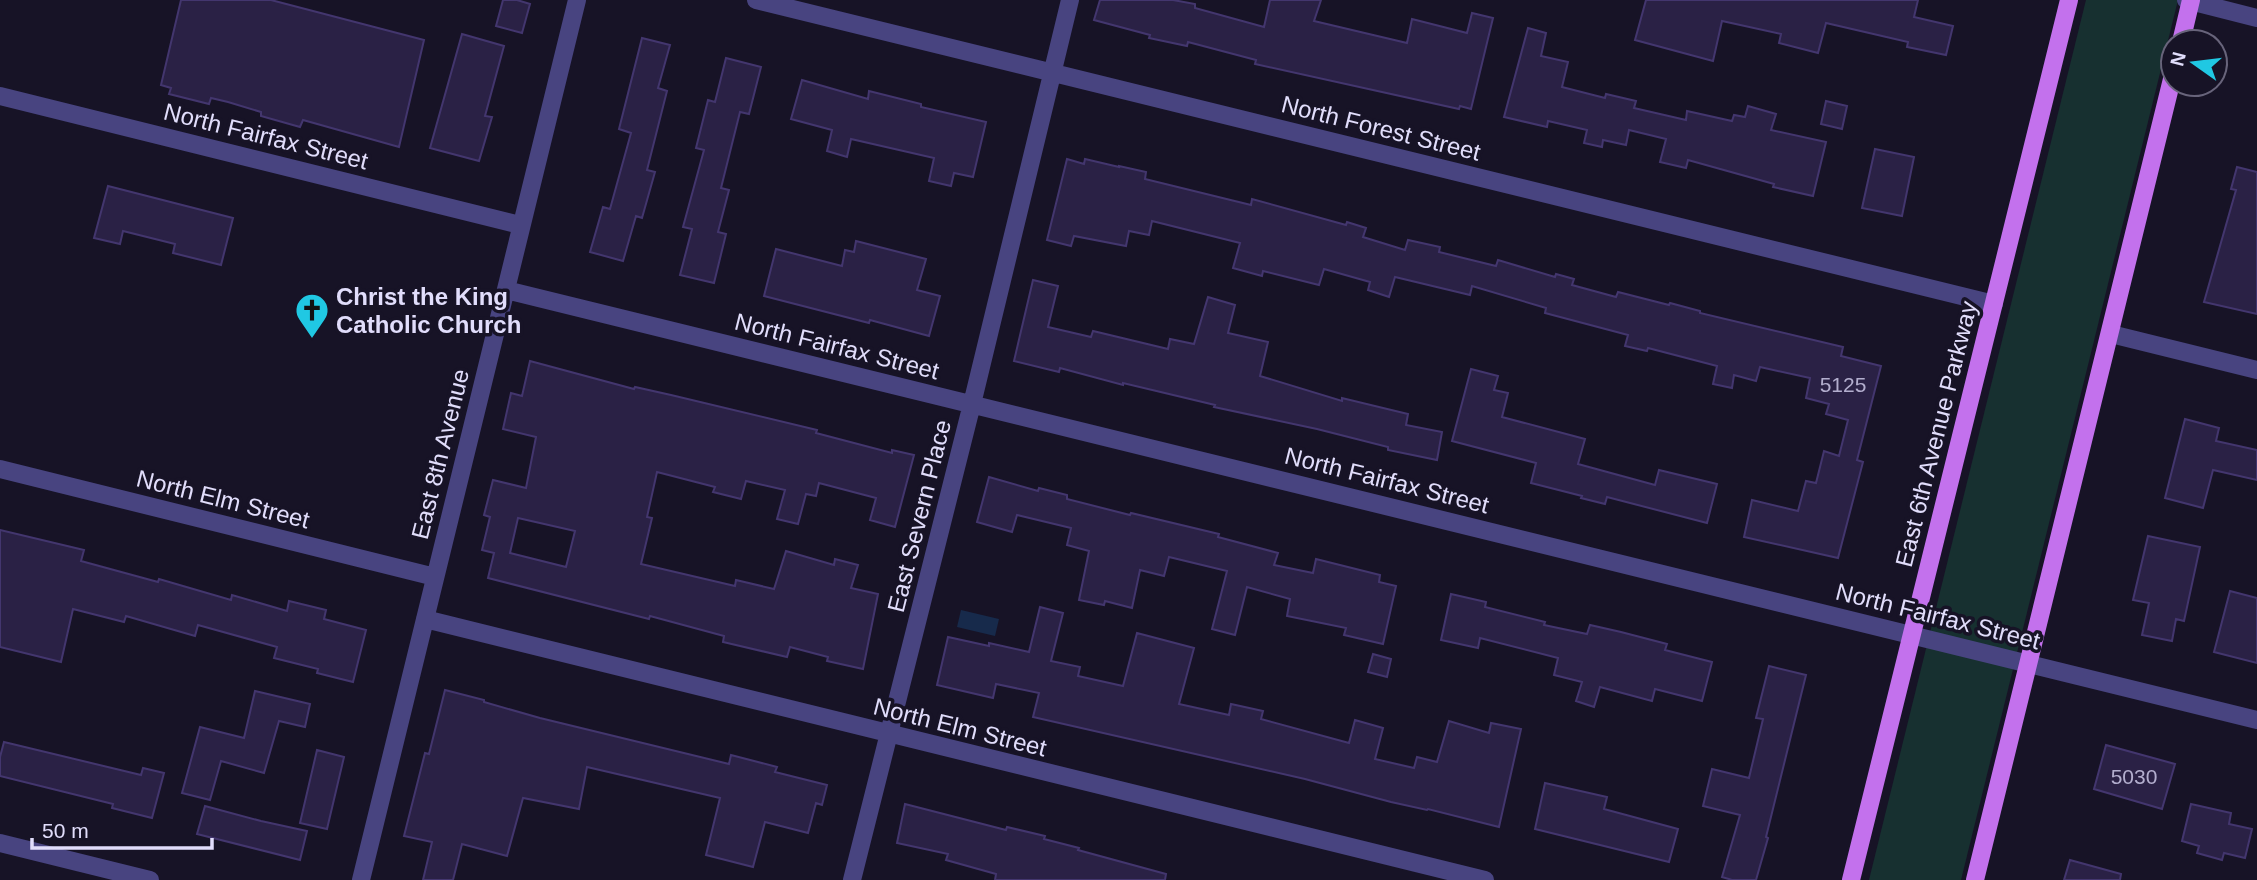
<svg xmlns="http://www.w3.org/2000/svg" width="2257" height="880" font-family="Helvetica,sans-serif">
<rect width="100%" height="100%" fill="#171326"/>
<path fill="#173030" d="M2086,0H2178L1961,880H1869Z"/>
<path fill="#172a4b" d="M961,610L999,619L995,636L957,627Z"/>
<path fill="#2a2145" stroke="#43366e" stroke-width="2" fill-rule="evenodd" d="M181,0H271L424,40L399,147L303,120L300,127L261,116V112L228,102L211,98L209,104L169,94L171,88L161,85Z
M503,0H517L530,4L522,33L496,26Z
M1100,0H1173L1195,4V8L1264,27L1270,0H1321L1314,21L1407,43L1412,19L1467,33L1472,13L1493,18L1471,109L1460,106L1459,109L1255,64L1256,60L1188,42L1187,46L1149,38L1150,35L1094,20Z
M1646,0H1918L1914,17L1953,26L1946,55L1907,47L1908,42L1826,23L1818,53L1779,43L1781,34L1722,21L1713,61L1635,40Z
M1528,28L1546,33L1541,56L1568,62L1562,87L1605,98L1606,94L1636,101L1634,108L1686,120L1687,111L1732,121L1734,115L1745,117L1748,106L1776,114L1771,130L1826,142L1813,196L1773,187L1774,184L1688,160L1686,168L1660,162L1666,139L1629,130L1626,145L1603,140L1602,147L1584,143L1587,130L1548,121L1547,127L1504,117Z
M462,34L504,46L485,116L492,117L479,161L430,148Z
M642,38L670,45L658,88L667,91L647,170L655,172L642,218L636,216L623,261L590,252L603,207L610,209L631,133L619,129Z
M726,58L761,67L749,114L740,112L721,188L729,190L718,232L726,234L714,283L680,275L692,229L683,227L704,150L696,148L708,100L715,102Z
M802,80L868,99L869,91L921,104V107L986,122L973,177L954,173L951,186L929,181L934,158L851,139L847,157L827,151L832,130L791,119Z
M1826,101L1847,106L1842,129L1821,124Z
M1875,149L1914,157L1902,216L1862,208Z
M1067,159L1084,164L1085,159L1119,167V166L1146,172L1145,179L1251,205L1252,199L1346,225L1347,222L1366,228L1363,237L1405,250L1408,240L1440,247L1439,252L1496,266L1498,260L1555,277L1556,274L1574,279L1572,285L1616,297L1618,292L1669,305L1670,303L1700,311V313L1843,347L1841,356L1881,366L1857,460L1863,462L1838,558L1744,537L1752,500L1798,511L1806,481L1816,483L1824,451L1839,456L1848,420L1826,414L1829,404L1806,398L1810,378L1760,367L1756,381L1734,375L1732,388L1713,384L1717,366L1648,348L1647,351L1625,346L1628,335L1545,313L1546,308L1472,286L1470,295L1395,277L1389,297L1368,290L1370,282L1324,269L1319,285L1263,271L1262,276L1233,268L1240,243L1152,221L1149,235L1129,231L1126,246L1074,236L1071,246L1047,240Z
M2237,167L2257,172V314L2204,302L2236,190L2231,189Z
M108,186L233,218L221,265L173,253L175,244L123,231L120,244L94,238Z
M856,241L926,259L917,290L940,296L929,336L870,320L869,323L764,296L776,249L842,266L845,250L854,252Z
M1033,280L1058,286L1048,327L1091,337L1093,331L1168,349L1170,339L1194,344L1208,297L1235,305L1228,333L1268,342L1260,376L1342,401V398L1408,414L1406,425L1442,432L1437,460L1388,450V447L1317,429L1214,407L1215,405L1123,383V385L1060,368L1059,372L1014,361Z
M530,361L634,389L635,387L671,395L817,430L816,433L892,453V450L914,455L895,527L870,520L876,498L819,483L816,496L806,494L798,524L777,519L785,490L746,481L741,499L713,492L715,487L657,472L647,517L652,518L641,564L735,586L736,580L774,589L786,551L834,565L835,559L858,565L851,588L878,594L863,669L827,661L828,657L790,647L787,657L723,642L724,636L650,616L649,619L488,578L494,553L482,550L490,517L484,515L493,480L526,488L536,437L503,429L511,393L522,396ZM518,518L575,531L566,567L510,553Z
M1471,369L1498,376L1494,390L1508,393L1502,417L1585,439L1578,464L1655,485L1659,470L1717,484L1707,523L1607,497L1605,504L1581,498L1582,496L1531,483L1536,463L1452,441Z
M2185,419L2219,428L2216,441L2257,450V480L2213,470L2203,508L2165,498Z
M989,477L1038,491L1039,488L1067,495V499L1130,515L1131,513L1219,534L1218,537L1278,553L1274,565L1313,573L1316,559L1380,575L1379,582L1396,586L1383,644L1344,635L1346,628L1287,616L1290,599L1247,587L1235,635L1212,629L1227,571L1169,557L1164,576L1140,570L1132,608L1105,601L1104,605L1079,600L1089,551L1067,545L1071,528L1017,515L1012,532L977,522Z
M0,530L84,550L81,561L158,582L159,579L231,600L232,595L287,611L289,601L326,610L324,619L366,630L353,682L317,673L318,669L274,658L277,647L198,625L195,636L126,616L124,622L73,609L61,662L0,647Z
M2148,536L2200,547L2184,621L2176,619L2172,641L2142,635L2149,603L2133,600Z
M2230,591L2257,598V663L2214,652Z
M1451,594L1486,602L1485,607L1545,622L1544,625L1587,634L1590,625L1621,632L1667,644L1665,650L1712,662L1702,701L1655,689L1652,701L1600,687L1594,707L1576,701L1582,682L1554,675L1558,658L1480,638L1478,648L1441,640Z
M1040,607L1063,613L1051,661L1080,667L1078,676L1123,686L1137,633L1194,648L1179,704L1229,715L1231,704L1263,711L1261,719L1349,743L1355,720L1383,728L1375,759L1414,768L1417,757L1437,762L1449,721L1489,733L1491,723L1521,729L1499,827L1428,809L1427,810L1391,802L1305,779L1033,717L1039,693L996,684L993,698L937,685L948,637L989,646V643L1029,652Z
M1373,654L1391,659L1387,677L1368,672Z
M1769,666L1806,675L1766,837L1768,838L1756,880H1732L1722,877L1740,815L1703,806L1712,769L1749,778L1763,719L1756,718Z
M445,690L484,700V702L540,718L729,764L731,755L777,767L775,772L827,785L822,805L816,803L808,833L765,822L753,867L706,855L720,798L587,767L579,809L523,798L507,856L462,844L453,880H423L432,842L404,836L425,753L429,754Z
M255,691L310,704L305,727L279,721L264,773L221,761L210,800L182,793L200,727L244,738Z
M4,742L141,775L143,768L164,773L152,818L112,808L113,804L0,776V757Z
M2106,745L2175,764L2162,809L2094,789Z
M317,750L344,757L327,829L300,823Z
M1545,783L1607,797L1604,809L1678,829L1669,862L1535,829Z
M905,804L1006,830L1007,827L1045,836L1044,839L1079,848L1078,850L1166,874L1165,880H995L996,874L946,860L948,854L897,843Z
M2191,804L2231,813L2229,824L2252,829L2245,858L2224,853L2222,860L2197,853L2199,846L2182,841Z
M205,806L261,821L307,831L300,860L197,834Z
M2070,860L2121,874L2120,880H2064Z"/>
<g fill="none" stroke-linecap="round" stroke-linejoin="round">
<path stroke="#484480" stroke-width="18" d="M756,0L1994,304
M2186,0L2257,18
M0,96L520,225
M506,290L2257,720
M2111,334L2257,370
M0,469L435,577
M425,619L1485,880
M0,843L150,880
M361,880L577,0
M852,880L972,404L1070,0"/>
<path stroke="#c371ed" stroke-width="18" d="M2181,42L2191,0
M1851,880L2069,0
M1975,880L2173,75"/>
</g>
<defs>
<symbol id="church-pin" viewBox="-11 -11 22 30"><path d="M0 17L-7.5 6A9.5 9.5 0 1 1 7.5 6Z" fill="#20c8e3" stroke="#171326"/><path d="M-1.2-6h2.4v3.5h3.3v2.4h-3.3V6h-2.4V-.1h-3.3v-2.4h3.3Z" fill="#111"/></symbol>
</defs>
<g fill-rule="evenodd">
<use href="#church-pin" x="293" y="291" width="38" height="52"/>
</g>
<g text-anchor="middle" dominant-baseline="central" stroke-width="7" stroke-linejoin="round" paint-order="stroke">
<g font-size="21" fill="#b3aece">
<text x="1843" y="384">5125</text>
<text x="2134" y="776">5030</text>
</g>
<g font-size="24" fill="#e1ddfb" stroke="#171326">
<text transform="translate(1381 128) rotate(14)">North Forest Street</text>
<text transform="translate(266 136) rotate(14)">North Fairfax Street</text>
<text transform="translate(837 346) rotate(14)">North Fairfax Street</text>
<text transform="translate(1936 434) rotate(-76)">East 6th Avenue Parkway</text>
<text transform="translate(440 454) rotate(-76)">East 8th Avenue</text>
<text transform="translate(1387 480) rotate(14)">North Fairfax Street</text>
<text transform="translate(223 499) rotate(14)">North Elm Street</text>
<text transform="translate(919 516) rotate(-76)">East Severn Place</text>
<text transform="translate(1938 616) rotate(14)">North Fairfax Street</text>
<text transform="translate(960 727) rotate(14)">North Elm Street</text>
</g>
<g font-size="24" font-weight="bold" fill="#e1ddfb" stroke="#171326" text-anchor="start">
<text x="336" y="296">Christ the King<tspan x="336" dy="28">Catholic Church</tspan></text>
</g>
</g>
<g transform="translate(2194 63) rotate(284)"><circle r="33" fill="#171326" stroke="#68647b" stroke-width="2"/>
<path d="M0-5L12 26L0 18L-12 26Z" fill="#20c8e3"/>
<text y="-10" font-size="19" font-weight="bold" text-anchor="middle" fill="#e1ddfb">N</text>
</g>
<path d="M32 838v10h180v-10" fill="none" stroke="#e1ddfb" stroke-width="3.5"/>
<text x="42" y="838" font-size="21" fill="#e1ddfb" stroke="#171326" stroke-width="5" paint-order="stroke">50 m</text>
</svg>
